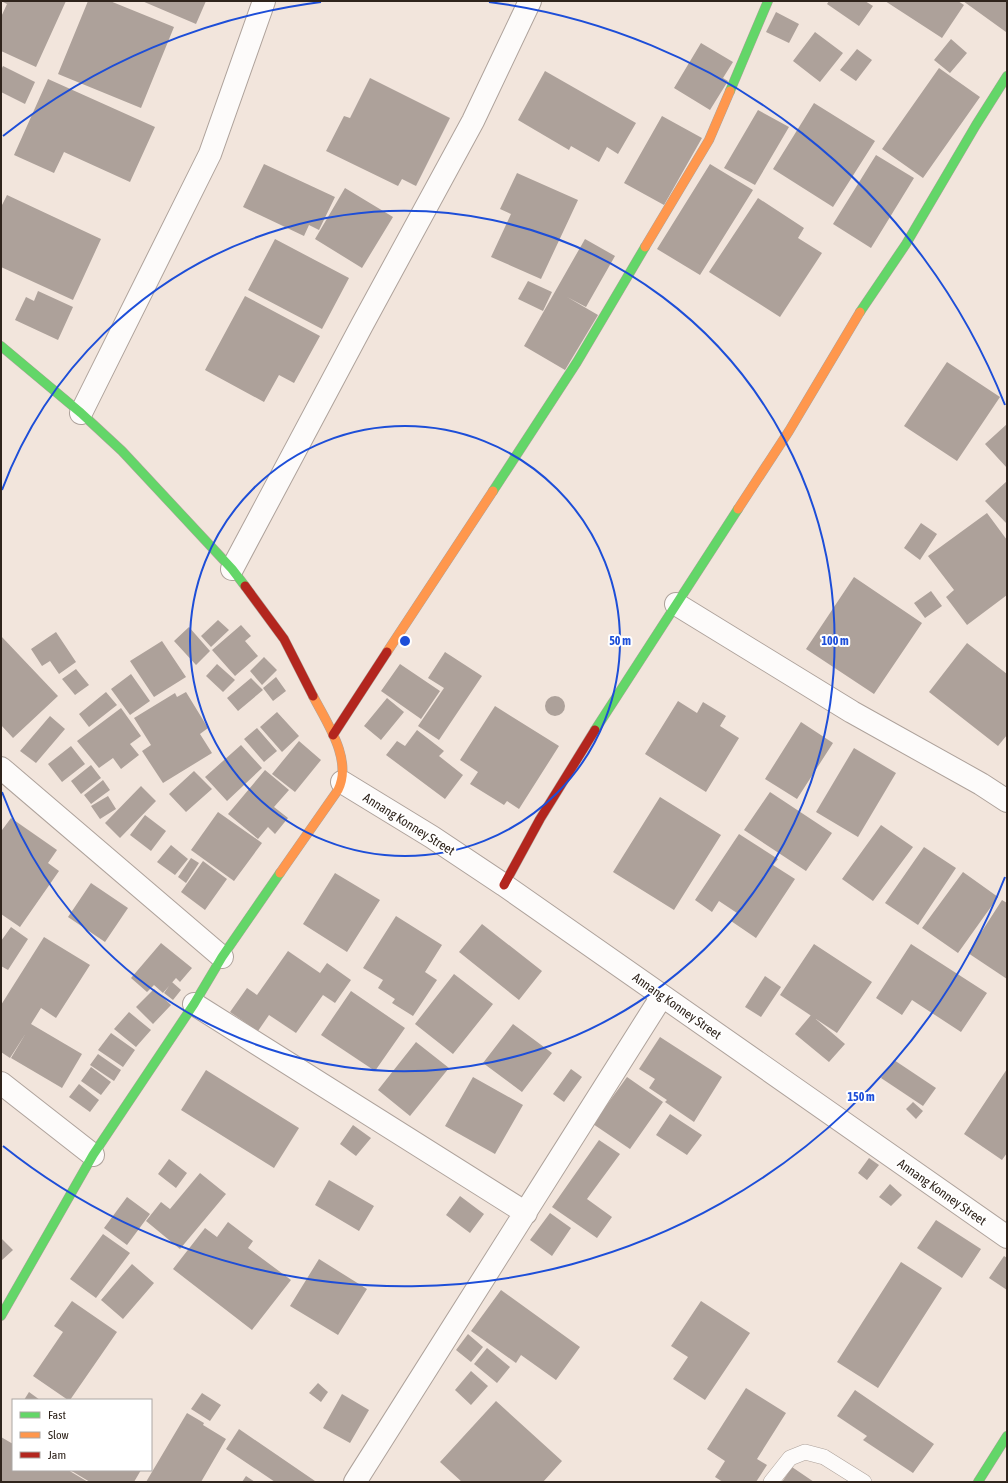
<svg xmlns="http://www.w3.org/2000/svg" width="1008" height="1483" font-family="'Asap Condensed',sans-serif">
<rect width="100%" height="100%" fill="#f2e5dc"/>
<path fill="#ada19a" d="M1,1H66L36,67L1,51V17L7,4Z
M88,1H110L174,27L141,108L58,74Z
M142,1H206L196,24Z
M829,1H865L873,6L859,26L827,4Z
M885,1H958L964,5L942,38Z
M963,1H1007V31L1006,32Z
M776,12L799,24L789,43L766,32Z
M815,32L843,53L820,82L793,61Z
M951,39L967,53L950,73L934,60Z
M701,43L733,62L723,78L728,81L710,110L674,88Z
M857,49L872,60L856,81L840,70Z
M3,66L35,82L25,104L1,92V70Z
M939,68L980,97L923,178L882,149Z
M545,71L636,123L618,154L607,147L599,162L571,146L569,150L518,120Z
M370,78L450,118L416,186L402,179L398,186L326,151L344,116L350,118Z
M48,79L155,127L130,182L64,152L54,173L14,155Z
M814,103L875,141L833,207L773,169Z
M758,110L789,127L755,185L724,168Z
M662,116L702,138L664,205L624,183Z
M876,155L914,178L871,248L833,224Z
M264,164L335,197L319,230L309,225L304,236L243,207Z
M710,164L753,190L700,275L657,249Z
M517,173L578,200L541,279L491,257L511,214L500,209Z
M345,188L393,217L362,268L315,239Z
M7,195L101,239L73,300L1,267V207Z
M758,198L804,228L798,238L822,253L780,317L709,272Z
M275,239L349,278L322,329L248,290Z
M585,239L615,256L586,307L567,297L598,315L565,370L524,346Z
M528,281L552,292L543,311L518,299Z
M38,291L73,307L58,340L15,320L26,297L34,301Z
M245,296L320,336L294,383L279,375L264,402L205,370Z
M947,362L1000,397L957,461L904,426Z
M1007,424V468L985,444Z
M1007,481V524L985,501Z
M987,513L1007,540V595L967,625L946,597L954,590L928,556Z
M921,523L937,534L920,560L904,548Z
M854,577L922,623L874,694L806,649Z
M931,591L942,606L925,618L914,603Z
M218,620L229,630L211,647L201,636Z
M241,625L251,636L245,641L258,656L235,676L212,650Z
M189,627L210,651L196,665L174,641Z
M56,632L76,662L59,674L50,661L42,666L31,649Z
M1,636L58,696L13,738L1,725Z
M162,641L186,677L154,697L130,661Z
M967,643L1007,674V735L998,746L929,692Z
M445,652L482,676L439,740L418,726L444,688L428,678Z
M264,657L277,670L262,685L250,671Z
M217,664L235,680L223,692L206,676Z
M400,664L440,691L421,719L381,691Z
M76,669L89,685L75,695L62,679Z
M131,674L150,701L130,715L111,689Z
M276,677L286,691L273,701L263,688Z
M251,678L263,690L238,711L227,698Z
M106,692L117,705L89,727L79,714Z
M186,692L208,728L200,734L212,753L163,783L142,751L151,745L134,718L175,693L177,697Z
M545 706a10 10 0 1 1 20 0a10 10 0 1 1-20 0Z
M387,698L404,712L381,740L364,726Z
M678,701L697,713L703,702L726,716L720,726L739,738L706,792L645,754Z
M495,706L559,746L519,809L507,801L504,805L470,784L478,772L460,760Z
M121,708L141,736L130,744L139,755L121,769L113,758L99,768L77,741Z
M277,712L299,736L282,752L260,727Z
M50,716L65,729L36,763L20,751Z
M801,722L833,743L797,799L765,779Z
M257,728L277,751L264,762L244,739Z
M417,730L444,751L439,756L463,775L445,799L386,755L397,741L405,746Z
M299,741L321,760L295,792L272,774Z
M241,745L262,768L227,801L205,777Z
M71,746L85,764L62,782L48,764Z
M854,748L896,773L858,837L816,812Z
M91,765L101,778L81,794L71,781Z
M265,770L289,790L274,807L288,818L275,834L268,827L258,839L228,814Z
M194,771L212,789L186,812L169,794Z
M103,780L110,790L91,804L84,795Z
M141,786L156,801L120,838L105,823Z
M770,792L832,833L806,871L744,830Z
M108,796L116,809L100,819L91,806Z
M660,797L721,835L674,910L613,872Z
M218,812L262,843L234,881L191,850Z
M145,815L166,831L151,851L130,835Z
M11,818L57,850L48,863L59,871L20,927L1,914V829L2,830Z
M881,825L913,847L873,901L842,879Z
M739,834L778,859L773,865L795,879L756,938L731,921L737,913L719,901L712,912L695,900Z
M171,845L188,859L175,875L157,862Z
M924,847L956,868L918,925L885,903Z
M191,858L199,863L186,883L178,877Z
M203,861L227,879L205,910L181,892Z
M963,872L998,897L958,953L922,928Z
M335,873L380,900L347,952L303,924Z
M91,883L128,908L105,942L68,917Z
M1002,900L1007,903V979L968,953Z
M396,916L442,945L425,972L437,980L413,1016L392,1003L395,999L378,988L383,980L363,968Z
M482,924L542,971L519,1000L459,952Z
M11,927L28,939L8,970L1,966V941Z
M44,937L90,965L56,1018L41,1008L31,1024L82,1054L62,1088L11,1058L26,1033L10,1058L1,1052V1005Z
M161,943L192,968L180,982L176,978L163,993L154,985L147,992L131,978Z
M814,944L872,982L837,1033L780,995Z
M911,944L987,993L961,1032L912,1000L902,1015L876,998Z
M288,951L320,973L327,963L351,980L335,1003L323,995L296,1033L269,1015L258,1031L230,1012L247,988L257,995Z
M454,974L493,1004L453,1054L415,1024Z
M765,976L781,987L761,1017L745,1007Z
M172,982L181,990L173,1000L164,993Z
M154,989L171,1005L153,1024L136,1007Z
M351,991L405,1028L375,1071L321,1035Z
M129,1012L151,1030L136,1047L114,1029Z
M811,1015L845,1044L829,1062L795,1034Z
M513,1024L552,1053L522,1092L483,1063Z
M111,1033L135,1050L123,1067L98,1050Z
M660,1037L722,1077L694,1122L665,1102L667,1100L649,1088L655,1079L639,1069Z
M416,1042L449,1068L410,1116L378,1090Z
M98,1054L121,1070L114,1081L90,1065Z
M894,1060L936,1088L923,1106L881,1078Z
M91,1067L111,1082L101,1095L81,1081Z
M571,1069L582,1077L564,1102L553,1094Z
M1007,1069V1153L1002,1160L964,1134Z
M206,1070L299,1128L274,1168L181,1110Z
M473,1077L523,1105L495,1154L445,1126Z
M627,1077L663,1102L630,1149L593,1124Z
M79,1084L99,1100L90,1112L69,1097Z
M913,1102L923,1111L916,1119L906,1109Z
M670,1114L702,1135L687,1155L656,1135Z
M353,1125L371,1138L356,1156L340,1144Z
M599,1140L620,1154L587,1199L612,1217L597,1238L552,1207Z
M869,1158L879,1165L867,1180L858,1173Z
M169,1159L187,1173L176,1188L158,1174Z
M200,1173L226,1194L180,1249L146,1221L161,1202L170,1209Z
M329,1180L374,1206L359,1231L315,1205Z
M890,1184L902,1195L891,1206L879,1197Z
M460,1196L484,1214L470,1233L446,1215Z
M127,1197L150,1214L127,1245L104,1228Z
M550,1213L571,1228L552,1256L530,1240Z
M936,1220L981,1249L962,1278L917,1248Z
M228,1222L253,1241L248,1248L291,1280L252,1330L173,1269L205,1228L217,1237Z
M103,1234L130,1253L96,1298L70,1279Z
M1,1238L13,1250L1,1261Z
M1004,1256L1007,1258V1290L989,1278Z
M319,1259L367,1289L338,1335L290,1306Z
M901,1262L942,1288L878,1388L837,1362Z
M132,1264L154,1283L123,1319L101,1300Z
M501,1290L580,1347L556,1380L521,1355L516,1363L471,1331Z
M72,1301L117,1332L70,1400H68L33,1376L63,1332L54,1326Z
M701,1301L750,1333L705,1400L673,1379L688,1357L671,1346Z
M468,1334L483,1347L471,1362L456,1350Z
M487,1348L510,1367L497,1383L474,1364Z
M471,1371L488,1386L471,1405L455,1390Z
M318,1383L328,1392L321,1402L309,1393Z
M746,1388L786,1413L757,1459L767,1465L756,1482H723L715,1477L725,1461L707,1449Z
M855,1390L934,1444L913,1473L863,1440L867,1436L837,1416Z
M29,1392L40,1400H24Z
M202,1393L221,1405L210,1421L191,1409Z
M342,1394L369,1410L350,1443L323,1428Z
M496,1401L562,1461L543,1482H462L440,1462Z
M187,1413L204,1423L203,1425L226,1439L201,1482H146Z
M239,1429L315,1481L314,1482H275L226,1449Z
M1,1437L13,1444V1470H68L88,1482H1Z
M792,1467L814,1482H782Z
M70,1470H141L134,1482H90Z
M246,1476L255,1482H242Z"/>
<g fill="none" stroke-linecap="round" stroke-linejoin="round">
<defs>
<path id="lane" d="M771,1482L790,1458L805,1452L824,1457L864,1482"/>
<path id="street" d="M81,413L210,154L264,1
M232,569L362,325L473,121L530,1
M676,604L852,712L981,784L1007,801
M1,768L222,957
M342,782L432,837L504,885L1007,1237
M194,1004L526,1213
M1,1083L93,1155
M355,1482L662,996"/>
<path id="fast" d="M730,91L768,1
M860,312L906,244L976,125L1007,76
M1,346L81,413L122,451L232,569L245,586
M493,491L577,362L645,247
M595,730L738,509
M1,1316L93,1155L194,1004L222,957L280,873
M978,1482L1007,1436"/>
<path id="slow" d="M645,247L709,140L730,91
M738,509L789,431L860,312
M387,652L493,491
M280,873L338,790C353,760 327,723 313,696"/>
<path id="jam" d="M245,586L284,639L313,696
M333,735L387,652
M504,885L540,819L595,730"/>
</defs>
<use href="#lane" stroke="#aea29b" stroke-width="16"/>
<use href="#street" stroke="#aea29b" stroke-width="24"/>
<use href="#fast" stroke="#aea29b" stroke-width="10"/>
<use href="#slow" stroke="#aea29b" stroke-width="10"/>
<use href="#jam" stroke="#aea29b" stroke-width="10"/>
<use href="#lane" stroke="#fdfbfa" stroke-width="15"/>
<use href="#street" stroke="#fdfbfa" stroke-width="22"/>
<use href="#fast" stroke="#63d668" stroke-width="9"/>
<use href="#slow" stroke="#ff974d" stroke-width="9"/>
<use href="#jam" stroke="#b3261e" stroke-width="9"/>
</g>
<g fill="none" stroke="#1d4ed8" stroke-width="2">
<circle cx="405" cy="641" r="215"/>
<path d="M2 490A430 430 0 1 1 2 792"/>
<path d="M1005 877A645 645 0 0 1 3 1146M3 136A645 645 0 0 1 321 2M489 2A645 645 0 0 1 1005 405"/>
</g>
<g text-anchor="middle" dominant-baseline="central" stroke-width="4" stroke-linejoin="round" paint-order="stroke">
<g font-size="13" fill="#2f241c" stroke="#fff">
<text transform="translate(409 824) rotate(32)">Annang Konney Street</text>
<text transform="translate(677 1006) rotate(35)">Annang Konney Street</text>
<text transform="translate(942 1192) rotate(35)">Annang Konney Street</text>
</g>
</g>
<circle cx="405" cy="641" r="6" fill="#1d4ed8" stroke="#fff" stroke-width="2"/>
<g font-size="12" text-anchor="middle" font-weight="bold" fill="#1d4ed8" stroke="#fff" stroke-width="4" stroke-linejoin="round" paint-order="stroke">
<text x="620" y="645">50 m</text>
<text x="835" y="645">100 m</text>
<text x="861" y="1101">150 m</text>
</g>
<rect width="1008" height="1483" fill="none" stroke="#2f241c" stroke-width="4"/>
<rect x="12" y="1399" width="140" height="72" fill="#ffffff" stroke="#aca7a4"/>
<rect x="20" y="1412" width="20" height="6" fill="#63d668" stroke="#aca7a4"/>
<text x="48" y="1419" font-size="12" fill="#2f241c">Fast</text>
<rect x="20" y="1432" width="20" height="6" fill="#ff974d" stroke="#aca7a4"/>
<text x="48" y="1439" font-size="12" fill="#2f241c">Slow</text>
<rect x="20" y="1452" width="20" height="6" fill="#b3261e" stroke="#aca7a4"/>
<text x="48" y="1459" font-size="12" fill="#2f241c">Jam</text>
</svg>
